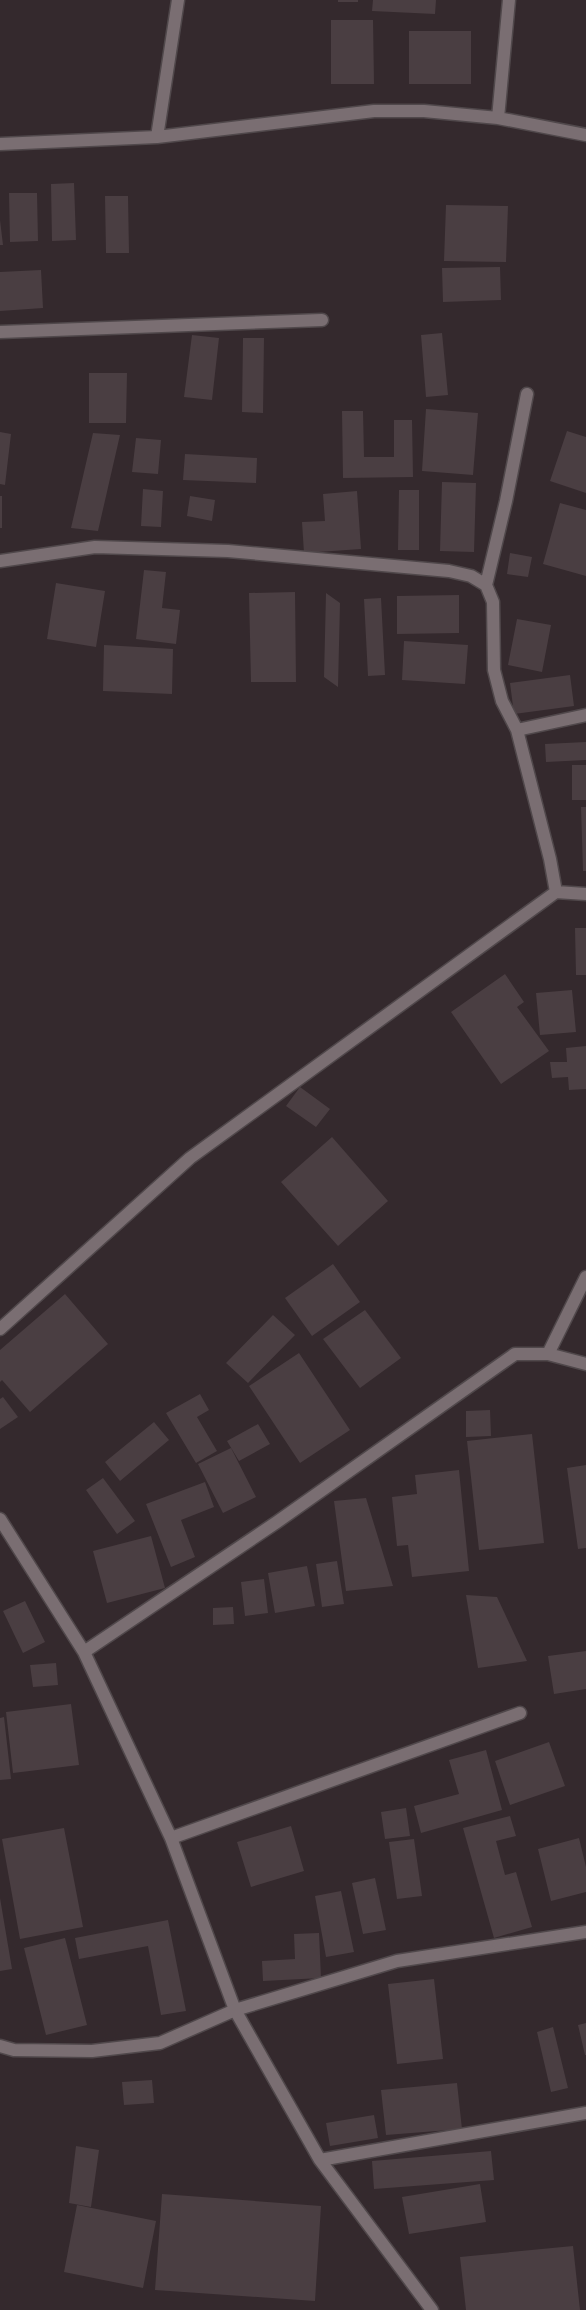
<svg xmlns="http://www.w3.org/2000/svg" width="586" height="2310" font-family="'Alegreya Sans',sans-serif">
<rect width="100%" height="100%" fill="#34292d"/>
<path fill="#4a3e42" d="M338,0H358V2H338Z
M373,0H436L435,14L372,11Z
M331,20H373L374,84H331Z
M409,31H471V84H409Z
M74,183L76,240L52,241L51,184Z
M9,193H37L38,241L10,242Z
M105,196H128L129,253H106Z
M446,205L508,206L506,262L444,261Z
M0,220L3,245H0Z
M500,267L501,300L443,302L442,268Z
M41,270L43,308L0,311V272Z
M442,333L448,395L426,397L421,335Z
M192,335L219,338L212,400L184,397Z
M243,338H264L263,413L242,412Z
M89,373H127L126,423H89Z
M426,409L478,413L473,475L422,471Z
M342,411H363L364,457H394V420H412L413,477L343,478Z
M567,431L586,437V493L550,481Z
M0,432L11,434L5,485L0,484Z
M93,433L120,435L98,531L71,528Z
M136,438L161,440L158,474L132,472Z
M185,454L257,458L256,483L183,480Z
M442,482L476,483L474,552L440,551Z
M143,489L163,491L161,527L141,526Z
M399,490H419V550H398Z
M357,491L361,549L304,553L302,522L325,521L323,494Z
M0,496H2V528H0Z
M190,496L215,500L212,521L187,516Z
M560,503L586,510V576L543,564Z
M510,553L532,557L528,577L507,574Z
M144,570L166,572L162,608L180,610L176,644L136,639Z
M56,583L105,591L96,647L47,639Z
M295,592L296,682H251L249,593Z
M326,593L340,603L338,687L324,677Z
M459,595V633L397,634V596Z
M381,598L385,675L368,676L364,599Z
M517,619L551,625L542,672L508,665Z
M404,641L468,645L465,684L402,680Z
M104,645L173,649L172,694L103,691Z
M570,675L574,706L514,714L510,683Z
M586,742V760L546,762L545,744Z
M572,765H586V800H572Z
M581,807H586V871H583Z
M575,928H586V975H576Z
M505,974L524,1002L517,1007L549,1051L501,1084L451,1012Z
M572,990L576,1032L540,1035L536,993Z
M586,1046V1089L569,1090L568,1077L552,1078L550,1062H567L566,1048Z
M300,1087L330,1109L316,1127L286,1106Z
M332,1137L388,1201L338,1246L281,1182Z
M333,1264L360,1302L312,1336L285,1298Z
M65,1294L108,1344L30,1412L2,1380L0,1382V1350Z
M365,1310L401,1358L360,1388L323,1339Z
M273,1315L295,1335L248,1383L226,1363Z
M299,1353L350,1430L300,1463L249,1386Z
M200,1394L209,1410L197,1417L217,1451L196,1463L166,1413Z
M3,1397L18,1417L0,1429V1399Z
M490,1410L491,1436L466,1437V1411Z
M154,1422L169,1440L120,1481L105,1462Z
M258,1424L270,1444L239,1461L227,1441Z
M532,1434L544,1543L479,1550L467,1441Z
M231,1448L256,1497L223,1513L198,1464Z
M586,1465V1548L578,1549L567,1468Z
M459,1470L469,1571L412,1577L408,1545L397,1546L392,1497L417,1494L415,1475Z
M103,1478L135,1521L117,1534L86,1490Z
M205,1482L214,1507L181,1520L195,1557L171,1567L146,1504Z
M366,1498L393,1586L346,1591L334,1501Z
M151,1536L165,1588L107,1603L93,1551Z
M337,1561L344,1604L322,1607L316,1564Z
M307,1566L315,1606L275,1613L268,1573Z
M264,1579L268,1613L245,1616L241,1582Z
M466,1595L497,1597L527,1661L478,1668Z
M25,1601L45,1642L23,1653L3,1611Z
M233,1607L234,1624L213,1625V1608Z
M586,1651V1689L554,1694L548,1656Z
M56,1663L58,1685L33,1687L30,1665Z
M71,1704L79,1765L13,1773L6,1712Z
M4,1717L11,1779L0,1780V1718Z
M549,1742L565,1786L510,1805L495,1761Z
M486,1750L502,1810L421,1833L414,1806L459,1794L449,1760Z
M406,1808L410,1836L385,1839L381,1812Z
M510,1816L516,1836L496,1841L505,1875L516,1872L532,1927L494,1938L463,1828Z
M291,1826L304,1871L251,1887L237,1842Z
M64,1828L83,1927L20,1939L2,1839Z
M579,1838L586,1867V1892L551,1901L538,1849Z
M414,1839L422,1896L397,1899L389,1842Z
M375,1878L386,1930L363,1934L352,1883Z
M341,1891L354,1952L326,1957L315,1896Z
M0,1898L12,1969L0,1971Z
M168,1920L186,2011L161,2015L148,1946L79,1959L75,1938Z
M319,1933L321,1978L263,1981L262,1961L295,1959L294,1934Z
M65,1938L87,2025L46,2035L24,1948Z
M434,1979L443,2059L397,2064L388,1984Z
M586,2023V2055H585L578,2025Z
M553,2027L568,2088L551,2092L537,2032Z
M152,2080L154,2103L124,2105L122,2082Z
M457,2083L462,2129L386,2135L381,2090Z
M374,2115L378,2138L330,2146L326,2123Z
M76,2146L99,2150L91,2207L69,2203Z
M491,2151L494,2180L374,2189L372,2161Z
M480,2184L486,2222L409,2234L402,2197Z
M162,2194L321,2206L315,2301L155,2290Z
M77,2205L156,2221L143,2288L64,2272Z
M573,2246L580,2310H466L460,2257Z"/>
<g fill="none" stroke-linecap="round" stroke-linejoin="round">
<defs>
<path id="minor" d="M498,118L586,135
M157,137L178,0
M0,144L157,137L374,111H424L498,118L509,0
M0,332L322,320
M0,561L95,547L228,551L449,571L471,576L486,585L493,602L494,670L502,701L517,730L550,859L556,892
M486,585L506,501L527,394
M517,730L586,715
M0,1329L190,1158L556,892L586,894
M548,1354L586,1277
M0,1519L84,1652L171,1838L235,2010L320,2160L432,2310
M84,1652L277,1522L515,1354H548L586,1364
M171,1838L520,1713
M0,2046L14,2050L92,2051L160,2043L235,2010L397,1961L586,1932
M320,2160L586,2113"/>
</defs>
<use href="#minor" stroke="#50484b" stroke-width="15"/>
<use href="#minor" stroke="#7a6e72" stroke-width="12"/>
</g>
</svg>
